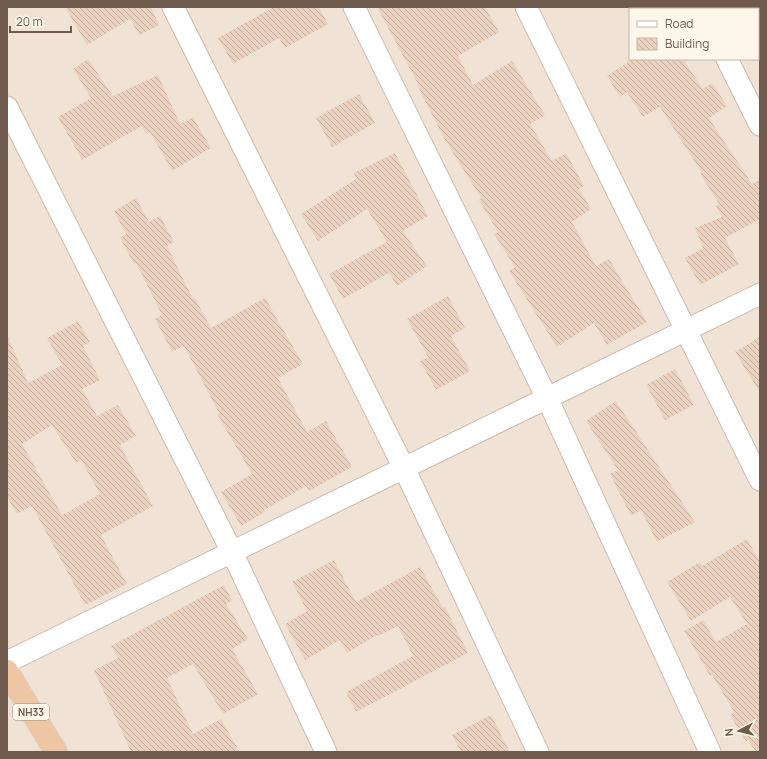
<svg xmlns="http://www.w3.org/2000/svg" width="767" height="759" font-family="Manrope,sans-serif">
<defs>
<pattern id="building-back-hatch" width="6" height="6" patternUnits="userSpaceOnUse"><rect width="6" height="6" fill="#ebd2c0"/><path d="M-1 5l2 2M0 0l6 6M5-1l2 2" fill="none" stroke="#c3ad9e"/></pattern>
</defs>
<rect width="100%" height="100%" fill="#f9f2e5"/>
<path fill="#f0e3d5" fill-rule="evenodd" d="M7,7H760V752H7ZM630,9H758V59H630Z"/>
<path fill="url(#building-back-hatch)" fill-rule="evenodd" d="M65,7H151L159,25L139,35L130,19L87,45Z
M274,7H319L328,24L285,48L279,38L233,64L218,38Z
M377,7H485L499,32L458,56L473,85L512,61L545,115L530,124L552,161L566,153L584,186L579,189L591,209L572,222L596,266L609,259L647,322L607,345L594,323L557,347L509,271L515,267L494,234L498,232L479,200L481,198L446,142L417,85L418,84Z
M88,59L113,96L158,75L180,124L193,117L211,148L172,171L150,132L146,134L142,126L82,160L58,117L91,98L73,69Z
M633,59H683L703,89L712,83L727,106L709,118L752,184L760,180V219L725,238L739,264L700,285L685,258L703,248L695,228L722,217L716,206L719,204L700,174L702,173L660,107L643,117L627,92L620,97L607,76Z
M359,94L375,123L332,147L316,118Z
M395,153L428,216L403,231L427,266L397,286L389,273L343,299L329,274L387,242L367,209L318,241L301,214L356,179L354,173Z
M136,198L149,222L160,216L174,242L167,246L193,299L195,298L211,328L265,298L303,364L278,378L307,432L326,421L352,467L309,491L306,486L264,510L265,512L241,526L221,492L252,474L217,414L219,413L184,346L172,352L155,319L162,315L136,263L134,264L120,238L126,234L114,211Z
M448,296L465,328L451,336L470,371L436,390L420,361L428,357L407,319Z
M78,321L90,342L83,346L100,380L82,389L97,416L118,405L136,436L120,445L153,506L101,535L127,584L85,605L32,506L17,514L7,497V335L28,383L62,365L47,338ZM52,425L76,463L81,460L100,494L62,515L22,444Z
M760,337V393L735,352Z
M675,369L694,405L665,420L646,385Z
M616,401L695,522L657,542L641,510L631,516L610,474L618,470L586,421Z
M747,539L760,562V752H756L748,740L746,742L730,715L734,712L712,675L710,676L684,631L703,620L716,642L747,624L730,597L691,621L667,582L700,562L702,566Z
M334,560L356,602L420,567L443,608L445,607L468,653L356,712L346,692L413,656L398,626L378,636L377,635L347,653L340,640L305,660L285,624L307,611L292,582Z
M224,585L232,600L226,604L248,639L232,649L258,694L223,714L193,664L167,678L193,734L221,719L240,752H131L94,670L118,658L111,646Z
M491,715L510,752H461L452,735Z"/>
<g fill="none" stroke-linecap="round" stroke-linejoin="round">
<defs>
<path id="minor" d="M173,7L404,468L538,752
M354,7L547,398L710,752
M526,7L760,480
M702,7L703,9
M727,59L760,125
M7,107L232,552L326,752
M7,662L760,294"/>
<path id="trunk" d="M7,671L56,752"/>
</defs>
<use href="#minor" stroke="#c9baad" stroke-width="23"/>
<use href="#trunk" stroke="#d7d1cd" stroke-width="24"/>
<use href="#minor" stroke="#fff" stroke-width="21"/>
<use href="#trunk" stroke="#eec6a4" stroke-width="22"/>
</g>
<g text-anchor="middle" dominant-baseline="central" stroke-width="3.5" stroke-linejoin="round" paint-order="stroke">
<rect fill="#fdf6eb" stroke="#9a897d" stroke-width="1" x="13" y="704" width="36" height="16" rx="3"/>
<g font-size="10" font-weight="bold" fill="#6f5a4e">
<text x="31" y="712">NH33</text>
</g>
</g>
<rect width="767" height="759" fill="none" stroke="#6f5a4e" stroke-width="16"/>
<rect x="629" y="8" width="130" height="52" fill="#fdf6eb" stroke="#c4b8ac"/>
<rect x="637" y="21" width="20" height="6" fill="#ffffff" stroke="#c4b8ac"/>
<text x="665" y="28" font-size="12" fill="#6f5a4e">Road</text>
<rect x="637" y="38" width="20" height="12" fill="url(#building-back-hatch)" stroke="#c4b8ac"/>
<text x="665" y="48" font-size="12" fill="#6f5a4e">Building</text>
<g transform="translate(739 731) rotate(263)" stroke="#fdf6eb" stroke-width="3" paint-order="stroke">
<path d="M0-3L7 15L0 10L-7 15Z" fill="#6f5a4e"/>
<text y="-6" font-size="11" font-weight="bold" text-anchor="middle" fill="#6f5a4e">N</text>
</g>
<path d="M10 26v6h61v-6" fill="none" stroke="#6f5a4e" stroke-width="2"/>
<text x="16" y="26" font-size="12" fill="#6f5a4e" stroke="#fdf6eb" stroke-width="3" paint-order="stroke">20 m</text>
</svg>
